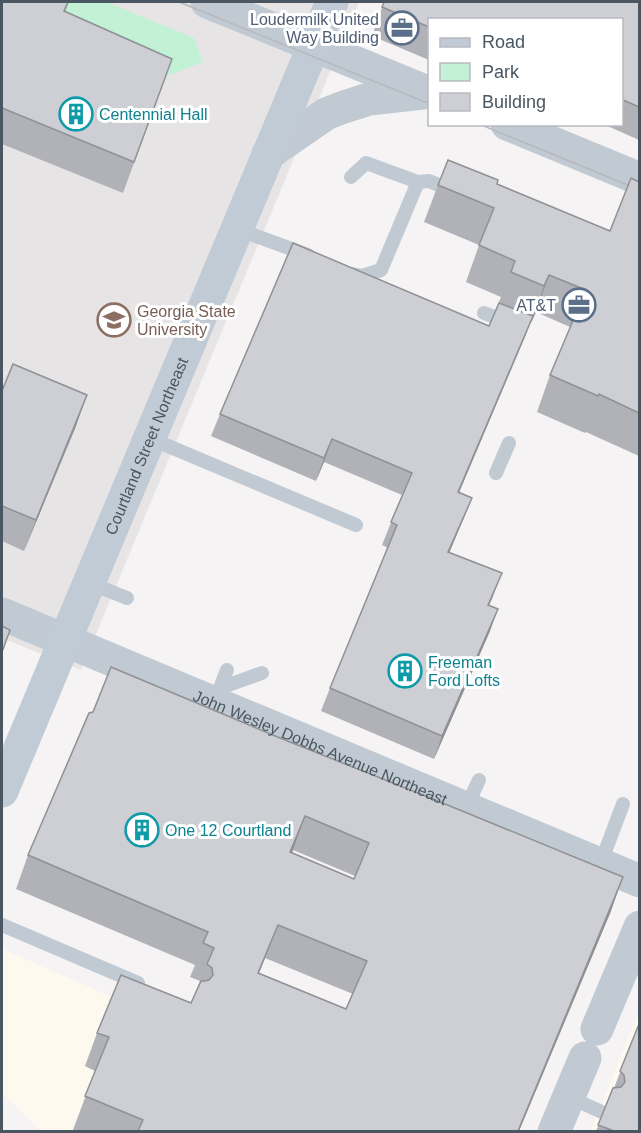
<svg xmlns="http://www.w3.org/2000/svg" width="641" height="1133" font-family="Helvetica,sans-serif">
<rect width="100%" height="100%" fill="#f5f3f3"/>
<path fill="#fdf9ef" d="M2,949L175,1024L131,1131H41L2,1093Z
M639,1011V1131L590,1132L599,1111Z"/>
<path fill="#e6e4e5" d="M2,2H359L81,670L2,638Z"/>
<path fill="#c3f1d5" d="M57,2H107L194,38L203,62L147,84L62,21Z"/>
<g fill="none" stroke-linecap="round" stroke-linejoin="round">
<path stroke="#c1cad2" stroke-width="14" d="M351,177L366,163L418,182
M237,229L308,255
M351,274L362,276L381,270L418,182L429,181L453,191
M484,313L510,323
M149,438L356,525
M496,473L509,443
M89,583L127,598
M220,688L262,673
M218,693L227,670
M466,808L479,780
M600,865L623,804
M2,925L138,983
M569,1097L604,1113"/>
<g stroke="#c1cad2" stroke-width="33">
<path d="M207,2L430,93"/>
<path d="M507,124L640,179"/>
<path d="M268,154L326,114L341,108L369,99L423,93"/>
<path id="s1" d="M2,614L640,881"/>
<path d="M597,1029L640,927"/>
<path d="M554,1132L585,1058"/>
</g>
<path stroke="#c1cbd6" stroke-width="33" id="s2" d="M2,791L332,2"/>
<path stroke="#b5b8bd" stroke-width="1.5" d="M179,2L430,104
M479,124L640,190"/>
</g>
<path fill="#b0b2b7" fill-rule="evenodd" d="M2,2H69L65,12L172,59L123,193L2,144Z
M384,2H639V140L603,124H621V20H429V60L372,36Z
M639,182V456L586,432L585,433L537,412L550,375L570,327L536,312L531,323H530L524,339L459,492L472,498L463,520L449,552L493,596L489,605L490,631L434,759L321,711L330,688L388,548L382,545L402,495L324,462L316,481L211,436L220,414L489,326L501,297L466,282L479,245L424,222L438,185L497,184L610,231Z
M2,391L76,426L24,551L2,541Z
M89,713L611,911L519,1131H77L73,1130L95,1071L85,1066L97,1033L191,1003L200,981L190,977L195,965L16,889L28,855ZM293,850L355,876L354,879L292,853ZM265,958L353,994L346,1009L259,973Z
M639,1024V1131H596L614,1088Z"/>
<path fill="#909195" d="M549,275L536,312L531,323L544,286Z
M533,316L524,339L450,514L458,492Z
M87,395L76,426L24,551L36,520Z
M332,439L324,462L316,481L324,458Z
M472,498L463,520L440,575L448,552Z
M502,573L493,596L480,627L488,605Z
M498,609L490,631L434,759L442,736Z
M305,816L293,850L278,886L290,852Z
M623,877L611,911L519,1131H518Z
M278,925L265,958L246,1006L258,973Z"/>
<path fill="#cdcfd5" stroke="#909195" stroke-width="1.5" fill-rule="evenodd" d="M2,2H68L64,11L172,59L134,162L2,108Z
M384,2H639V107L621,99V20H429V27L382,7Z
M448,160L498,180L497,184L610,231L631,178L639,182V413L599,394L598,396L550,375L586,290L549,275L544,286L511,272L515,261L479,245L494,208L438,185Z
M293,243L489,326L499,303L533,316L458,492L472,498L448,552L502,573L488,605L498,609L442,736L330,688L397,525L391,522L412,473L332,439L324,458L220,414Z
M13,364L87,395L36,520L2,506V391Z
M2,626L10,630L2,652Z
M111,667L280,738L433,799L623,877L518,1131H138L143,1120L85,1096L109,1037L97,1033L121,975L191,1003L201,981H205L209,980L213,975L212,968L207,964L214,948L203,943L208,932L28,855L89,713L93,712ZM305,816L369,843L354,879L290,852ZM278,925L367,961L346,1009L258,973Z
M639,1024V1131H614L598,1125L613,1088L621,1087L625,1082L624,1075L620,1071Z"/>
<defs>
<symbol id="office-ring" viewBox="-11 -11 22 22"><circle r="9.5" fill="#fff" stroke="#5c6f8a" stroke-width="1.5"/><path d="M-6-3h4V-5.5h4V-3h4V5H-6ZM-1-4.5V-3h2v-1.5ZM-6 0V1H6V0Z" fill="#5c6f8a"/></symbol>
<symbol id="building-ring" viewBox="-11 -11 22 22"><circle r="9.5" fill="#fff" stroke="#0f9aa8" stroke-width="1.5"/><path d="M-4-6H4V6H1V3H-1V6H-4ZM-2.5-4.3h1.7v1.8h-1.7ZM.8-4.3h1.7v1.8H.8ZM-2.5-1h1.7V.8h-1.7ZM.8-1h1.7V.8H.8Z" fill="#0f9aa8"/></symbol>
<symbol id="university-ring" viewBox="-11 -11 22 22"><circle r="9.5" fill="#fff" stroke="#8d6e63" stroke-width="1.5"/><path d="M0-5L7-2L0 1L-7-2ZM-4 1L0 2.5L4 1V4Q0 6-4 4Z" fill="#8d6e63"/></symbol>
</defs>
<g fill-rule="evenodd">
<use href="#office-ring" x="383" y="9" width="38" height="38"/>
<use href="#building-ring" x="57" y="95" width="38" height="38"/>
<use href="#office-ring" x="560" y="286" width="38" height="38"/>
<use href="#university-ring" x="95" y="301" width="38" height="38"/>
<use href="#building-ring" x="386" y="652" width="38" height="38"/>
<use href="#building-ring" x="123" y="811" width="38" height="38"/>
</g>
<g text-anchor="middle" dominant-baseline="central" stroke-width="6" stroke-linejoin="round" paint-order="stroke">
<g font-size="16" fill="#4e5e75" stroke="#fff" text-anchor="end">
<text x="379" y="19">Loudermilk United<tspan x="379" dy="18">Way Building</tspan></text>
<text x="556" y="305">AT&amp;T</text>
</g>
<g font-size="16" fill="#0d838f" stroke="#fff" text-anchor="start">
<text x="99" y="114">Centennial Hall</text>
<text x="428" y="662">Freeman<tspan x="428" dy="18">Ford Lofts</tspan></text>
<text x="165" y="830">One 12 Courtland</text>
</g>
<g font-size="16" fill="#785e54" stroke="#fff" text-anchor="start">
<text x="137" y="311">Georgia State<tspan x="137" dy="18">University</tspan></text>
</g>
<g font-size="16" fill="#4a5661" stroke="#fff">
<text stroke="none"><textPath href="#s2" startOffset="374">Courtland Street Northeast</textPath></text>
<text stroke="none"><textPath href="#s1" startOffset="345">John Wesley Dobbs Avenue Northeast</textPath></text>
</g>
</g>
<rect width="641" height="1133" fill="none" stroke="#4a5661" stroke-width="6"/>
<rect x="428" y="18" width="195" height="108" fill="#ffffff" stroke="#b7bbc0" stroke-width="1.5"/>
<rect x="440" y="38" width="30" height="9" fill="#c1cbd6" stroke="#b7bbc0" stroke-width="1.5"/>
<text x="482" y="48" font-size="18" fill="#4a5661">Road</text>
<rect x="440" y="63" width="30" height="18" fill="#c3f1d5" stroke="#b7bbc0" stroke-width="1.5"/>
<text x="482" y="78" font-size="18" fill="#4a5661">Park</text>
<rect x="440" y="93" width="30" height="18" fill="#cdcfd5" stroke="#b7bbc0" stroke-width="1.5"/>
<text x="482" y="108" font-size="18" fill="#4a5661">Building</text>
</svg>
